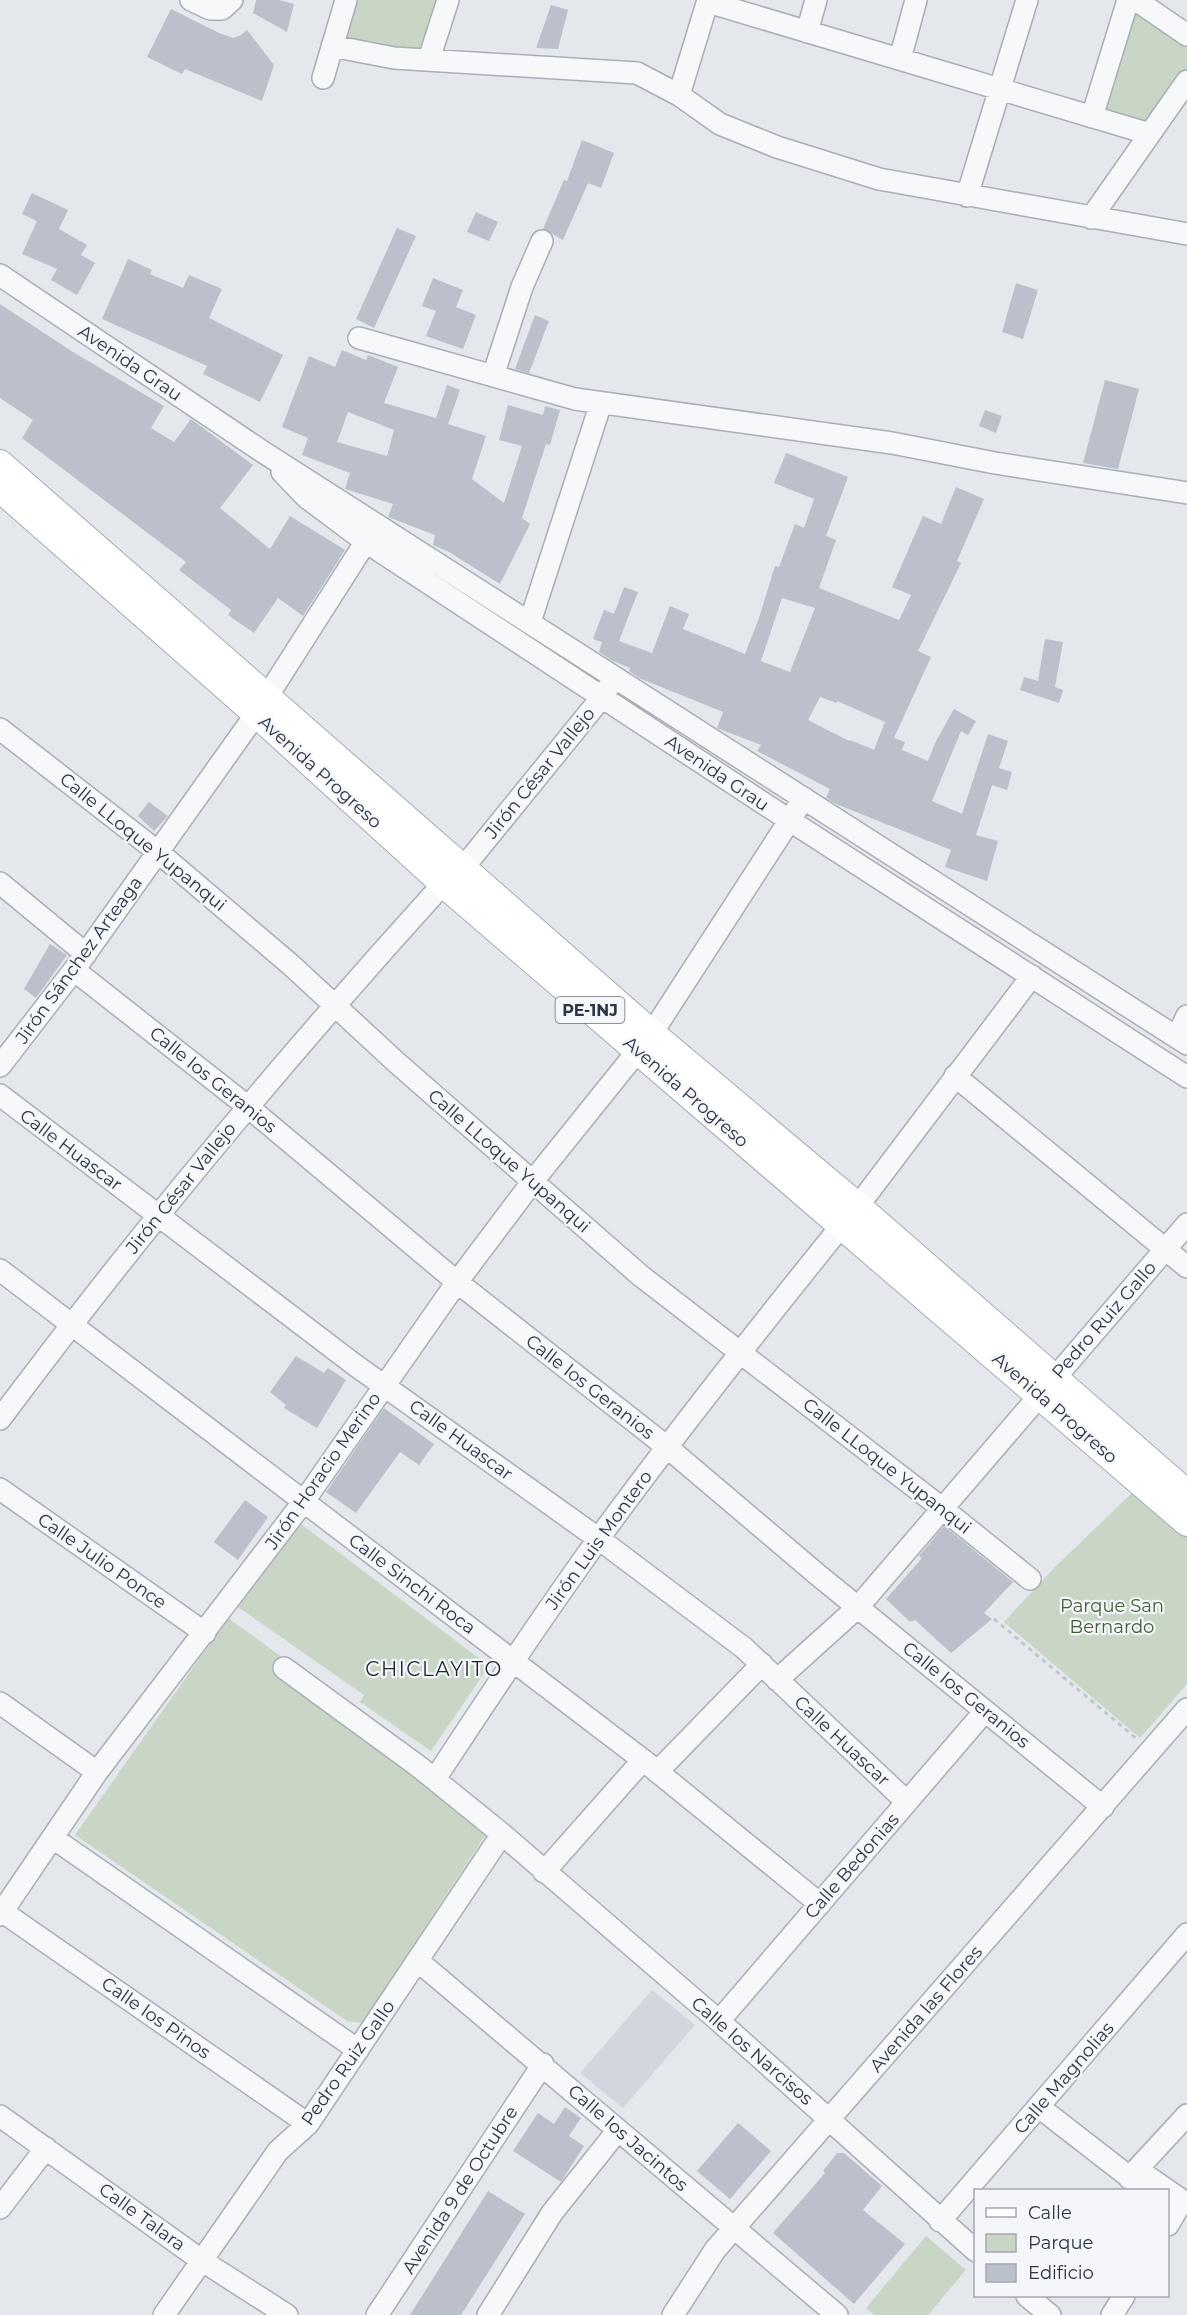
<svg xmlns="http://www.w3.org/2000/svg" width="1187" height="2315" font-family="Montserrat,sans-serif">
<rect width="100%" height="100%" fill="#e4e7ec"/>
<path fill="#d2d6de" d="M652,1990L695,2025L623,2108L580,2073Z"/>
<path fill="#c9d6c5" d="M357,0H438L422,54L345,39Z
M1133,8L1187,44V69L1148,128L1102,115Z
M1136,1489L1187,1534V1684L1140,1738L1004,1622L1050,1572Z
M301,1524L489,1666L431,1751L360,1702L364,1695L238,1607Z
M228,1618L421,1758L412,1770L486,1834L362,2023L347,2021L75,1835Z
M926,2236L966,2270L928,2315H874L866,2308Z"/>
<path fill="#bbc0ca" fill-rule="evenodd" d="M256,0H279L294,4L287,32L253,13Z
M551,5L568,10L558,49L536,48Z
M171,9L219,33L233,38L241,35L247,30L274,65L262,101L185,69L182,74L147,57Z
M582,140L614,153L601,188L588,183L563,240L543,229L564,180L567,181Z
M32,193L68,210L59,229L87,245L81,255L95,263L77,295L51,280L57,269L22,254L37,221L22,214Z
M476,212L498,222L489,241L467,232Z
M397,228L416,236L374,328L356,319Z
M128,259L152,270L150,274L183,288L189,275L222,289L209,318L283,355L260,402L203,374L207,366L102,319Z
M433,278L463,290L456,307L476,315L463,349L426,336L436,311L422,306Z
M1016,283L1038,290L1023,339L1002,332Z
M0,304L73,352L164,406L151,428L174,442L191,419L253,465L220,508L270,549L290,516L345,550L303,616L278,598L254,633L228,615L231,610L179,570L186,562L22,438L33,420L0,398Z
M535,315L549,321L529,373L515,369Z
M342,350L366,360L368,355L398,367L384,403L436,418L447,385L460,390L448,424L486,436L472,479L504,503L522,446L499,440L508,405L543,415L545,406L560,410L550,445L546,444L522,518L530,524L500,584L449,552L433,545L435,535L388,517L393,504L345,489L350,473L302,455L308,438L282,427L309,356L335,367ZM348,412L394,430L387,456L337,442Z
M1105,380L1139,389L1118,469L1083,463Z
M985,410L1002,416L996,433L979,426Z
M786,453L848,477L826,536L836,540L819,588L899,620L911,595L892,587L923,516L941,524L956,487L984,499L957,561L961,563L918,651L931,657L894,738L905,742L902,750L928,761L936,741L954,709L976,721L968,735L961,731L932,801L962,814L988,734L1008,741L999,768L1012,772L1007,790L992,785L976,835L998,841L987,881L945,867L951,850L836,804L826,798L830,789L757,751L761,745L717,728L723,712L639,678L629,671L630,668L613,661L599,652L602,642L593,639L604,610L614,614L624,587L638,592L619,641L652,653L670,606L689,614L683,629L745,654L759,618L775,566L779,567L795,524L804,528L814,499L774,483ZM782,598L815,608L790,672L761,661ZM820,697L837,703V701L885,722L874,750L850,740L849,741L808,720Z
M1045,639L1063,642L1055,687L1063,690L1059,703L1020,690L1024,677L1038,681Z
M149,802L168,816L154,831L138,816Z
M50,944L67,955L36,998L24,989Z
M296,1356L324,1373L328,1368L346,1380L317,1428L284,1408L286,1405L270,1392Z
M384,1408L434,1444L419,1465L400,1452L356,1513L326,1492Z
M245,1500L268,1517L238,1560L214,1542Z
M944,1526L1013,1582L984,1613L992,1619L951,1653L915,1620L910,1622L886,1599L922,1558L919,1556Z
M565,2107L581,2118L569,2136L584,2146L561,2182L513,2151L538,2113L554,2124Z
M738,2123L771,2151L730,2199L697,2171Z
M837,2153H844L882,2186L863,2210L905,2244L854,2304L773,2233L825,2173L823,2171Z
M488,2191L525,2214L461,2315H410Z"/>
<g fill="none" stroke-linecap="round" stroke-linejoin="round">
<defs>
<path id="minor" d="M191,0L210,9H222L232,0
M1136,0L1187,35
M708,2L1150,134
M807,32L816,0
M332,46L394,58L637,73L679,95L720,124L777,147L879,179L1187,234
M429,59L448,0
M900,59L916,0
M323,78L346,0
M679,95L708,0
M1092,117L1128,0
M967,196L1027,0
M1091,218L1187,81
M0,275L260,450L1187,1044
M359,338L575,399L892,443L995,463L1187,493
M493,376L522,287L542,241
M282,472L306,497L366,542L789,820L1187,1077
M530,622L601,403
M0,729L158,852L291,965L396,1062L641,1276L943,1509L1030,1579
M463,868L602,697L610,685
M0,883L86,954
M74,970L247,1106L457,1282L667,1447L818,1575L1103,1807
M1177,1037L1187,1016
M0,1066L74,970L256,714L372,532
M955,1076L1187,1267
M0,1095L355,1365L599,1539L744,1648L907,1802
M858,1206L1032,976
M0,1270L643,1760L820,1904
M0,1419C139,1233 287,1056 443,884
M0,1489L205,1633
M284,1668L418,1766L502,1834L719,2021L976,2251
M777,1680L858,1607L1187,1224
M0,1703L97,1772
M657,1772L762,1664
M435,1779C488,1698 542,1617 599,1538C677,1431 759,1328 842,1225
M53,1838L358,2050
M544,1872L643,1760
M3,1912L308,2124
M0,1915L97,1772L304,1501L457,1282L533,1181L652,1033L804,798
M418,1961L837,2315
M719,2021L985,1711
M1039,2107L1146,2190
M0,2116L201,2260L287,2315
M1137,2169L1187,2204
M1129,2178L1187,2115
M0,2208L46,2148
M940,2221L1187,1934
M1168,2225L1182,2201
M1027,2296L1050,2315
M164,2315L278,2151L308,2124L502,1834
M377,2315L543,2064
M488,2315L552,2213L618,2130
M673,2315L715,2250L1187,1709
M1112,2315L1124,2296"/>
<path id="major" d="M0,463L652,1033L858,1206L1187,1493
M0,489L256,714L443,884L1187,1523"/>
</defs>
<use href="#minor" stroke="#a9aeb7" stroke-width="24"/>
<use href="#major" stroke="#a3abb8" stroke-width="28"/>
<path stroke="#c2c5cb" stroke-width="3" stroke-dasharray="4.5 4.5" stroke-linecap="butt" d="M994,1619L1137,1739"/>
<use href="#minor" stroke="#f7f8fa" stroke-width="21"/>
<use href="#major" stroke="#fff" stroke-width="26"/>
</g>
<g text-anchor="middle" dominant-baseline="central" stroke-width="4.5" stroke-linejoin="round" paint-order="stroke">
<rect fill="#f4f6f9" stroke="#676e7b" stroke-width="1.5" x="555.5" y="997" width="69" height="26" rx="4.5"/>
<g font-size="16" font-weight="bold" fill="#2b3445">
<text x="590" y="1010">PE-1NJ</text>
</g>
<g font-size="18" fill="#2b3445" stroke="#f4f6f9">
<text transform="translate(130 363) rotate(34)">Avenida Grau</text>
<text transform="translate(320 772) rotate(42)">Avenida Progreso</text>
<text transform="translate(540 773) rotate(-51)">Jirón César Vallejo</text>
<text transform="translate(717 773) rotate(34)">Avenida Grau</text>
<text transform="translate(143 842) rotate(39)">Calle LLoque Yupanqui</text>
<text transform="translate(79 960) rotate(-54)">Jirón Sánchez Arteaga</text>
<text transform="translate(213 1080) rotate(39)">Calle los Geranios</text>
<text transform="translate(686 1092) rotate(41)">Avenida Progreso</text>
<text transform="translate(71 1150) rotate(37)">Calle Huascar</text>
<text transform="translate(509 1161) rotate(41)">Calle LLoque Yupanqui</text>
<text transform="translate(181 1188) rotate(-51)">Jirón César Vallejo</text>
<text transform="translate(1104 1320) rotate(-49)">Pedro Ruiz Gallo</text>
<text transform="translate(590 1387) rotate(38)">Calle los Geranios</text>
<text transform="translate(1055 1408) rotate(41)">Avenida Progreso</text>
<text transform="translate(461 1440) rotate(36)">Calle Huascar</text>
<text transform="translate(887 1466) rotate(38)">Calle LLoque Yupanqui</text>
<text transform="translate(323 1471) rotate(-55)">Jirón Horacio Merino</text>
<text transform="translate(599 1540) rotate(-54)">Jirón Luis Montero</text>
<text transform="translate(102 1561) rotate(35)">Calle Julio Ponce</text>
<text transform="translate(412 1584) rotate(37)">Calle Sinchi Roca</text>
<text transform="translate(966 1695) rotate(39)">Calle los Geranios</text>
<text transform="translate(842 1741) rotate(43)">Calle Huascar</text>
<text transform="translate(852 1866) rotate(-49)">Calle Bedonias</text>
<text transform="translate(926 2009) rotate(-49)">Avenida las Flores</text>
<text transform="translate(156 2018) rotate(35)">Calle los Pinos</text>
<text transform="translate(752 2051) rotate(41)">Calle los Narcisos</text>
<text transform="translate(348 2063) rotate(-55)">Pedro Ruiz Gallo</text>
<text transform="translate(1064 2078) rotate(-49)">Calle Magnolias</text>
<text transform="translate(628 2138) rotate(41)">Calle los Jacintos</text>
<text transform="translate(460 2190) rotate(-57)">Avenida 9 de Octubre</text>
<text transform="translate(142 2217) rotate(36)">Calle Talara</text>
</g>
<g font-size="18" fill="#3f6138" stroke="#f4f6f9">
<text x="1112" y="1606">Parque San<tspan x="1112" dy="21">Bernardo</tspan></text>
</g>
<g font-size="20" letter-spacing="1.5" fill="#1d2536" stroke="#f4f6f9">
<text x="434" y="1669">CHICLAYITO</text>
</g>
</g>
<rect x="974" y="2189" width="195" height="108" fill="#f4f6f9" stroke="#a4a8b1" stroke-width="1.5"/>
<rect x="986" y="2208" width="30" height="9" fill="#ffffff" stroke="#a4a8b1" stroke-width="1.5"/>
<text x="1028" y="2219" font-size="18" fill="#2b3445">Calle</text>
<rect x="986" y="2234" width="30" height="18" fill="#c9d6c5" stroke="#a4a8b1" stroke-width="1.5"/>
<text x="1028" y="2249" font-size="18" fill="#2b3445">Parque</text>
<rect x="986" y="2264" width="30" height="18" fill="#bbc0ca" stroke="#a4a8b1" stroke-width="1.5"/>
<text x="1028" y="2279" font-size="18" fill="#2b3445">Edificio</text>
</svg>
